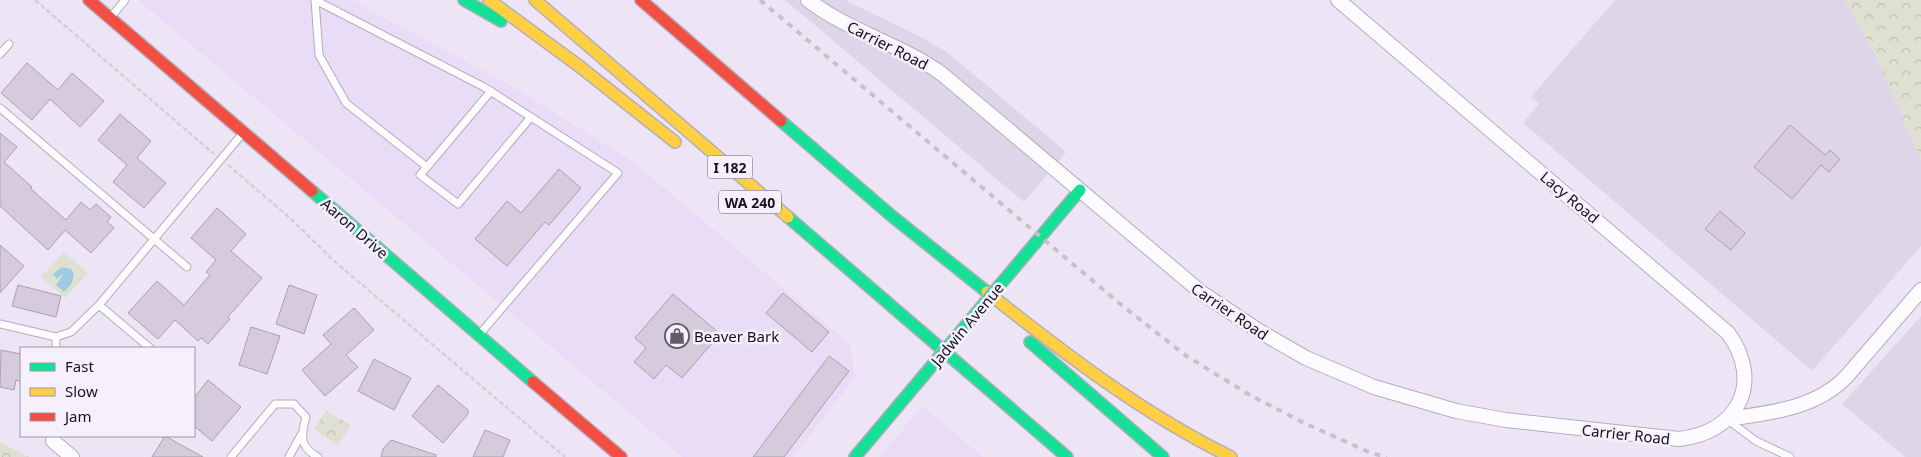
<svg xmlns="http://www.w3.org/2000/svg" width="1921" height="457" font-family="'Noto Sans',sans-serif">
<defs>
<pattern id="park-crowns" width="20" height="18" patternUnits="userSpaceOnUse" patternTransform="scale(1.25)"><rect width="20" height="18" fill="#dee1d1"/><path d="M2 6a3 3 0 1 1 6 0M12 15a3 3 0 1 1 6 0" fill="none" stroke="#bec0b3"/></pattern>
</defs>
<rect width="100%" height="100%" fill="#ede5f6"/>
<path fill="#e9dcf7" d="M138,0H351L510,85L632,161L850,344L855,378L793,457H682Z
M923,405V406L983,457H880Z"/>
<path fill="#dfd5e8" d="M785,0H845L919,36L945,51L983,82L1066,152L1024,202Z
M1615,0H1844L1874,52L1921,160V246L1812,371L1523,123L1539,104L1531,97Z
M1921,316V457H1905L1842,404Z"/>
<path fill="url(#park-crowns)" d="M1844,0H1921V160L1874,52Z
M326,411L351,425L338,446L314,429Z
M0,443L29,457H0Z"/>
<path fill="#dee1d1" d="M64,252L88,273L65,298L41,277Z"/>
<path fill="#9ecbe0" d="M62,267L71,269L74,274L72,283L64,292L56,285L63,275H61L57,279L53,274Z"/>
<path fill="#d5cbdc" stroke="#a8a1ad" d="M27,63L58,90L72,73L104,101L80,127L50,99L32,120L1,93Z
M120,114L151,141L137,158L166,183L144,208L113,182L127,165L98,140Z
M1790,125L1825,155L1830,150L1840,159L1829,172L1821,165L1792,199L1754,167Z
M0,133L17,147L4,162L32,187L30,188L66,220L81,202L90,210L96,204L111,217L107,222L114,228L91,253L65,230L48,250L0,206Z
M559,169L581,188L549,225L545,222L507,266L475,239L507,201L521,213Z
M217,208L246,234L231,251L262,278L228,317L230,319L208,344L201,338L198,341L175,320L158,339L128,313L157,281L184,305L210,275L206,272L216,260L191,238Z
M1720,211L1745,233L1731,250L1705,229Z
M0,245L24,266L0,293Z
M18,285L61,296L56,317L12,306Z
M289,285L317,295L304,334L276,324Z
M783,293L829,332L812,352L766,313Z
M673,294L720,334L682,378L666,365L654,379L634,362L646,348L635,338Z
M354,308L374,330L346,355L358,367L325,396L302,370L331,344L323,335Z
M251,327L280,336L267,374L239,365Z
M1,350L21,354V382L16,380L14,390L0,387Z
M829,356L849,371L784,457H753Z
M374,359L411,378L394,410L358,391Z
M208,380L241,407L212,441L194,426V398Z
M438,385L468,410V414L443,443L412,416Z
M485,430L510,440L503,457H473Z
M165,436L203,457H152Z
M391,440L436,455V457H381L383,449Z"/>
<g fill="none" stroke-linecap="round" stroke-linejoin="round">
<defs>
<path id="lane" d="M315,0L484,87L618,173L479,335
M315,0L319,55L346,103L427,167L491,91
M111,17L125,0
M0,54L9,44
M0,108L187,267
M427,167L420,175L458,204L531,117
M99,305L150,348
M0,324L56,337L71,332L99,305L243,133
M56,348V337
M1728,420L1756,441L1790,457
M231,457L275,404H294L306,417C301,435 299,447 318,457
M289,457L301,435"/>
<path id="street" d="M808,0C848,31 900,44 942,74L1202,293L1259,331L1306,358L1374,387L1456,411L1506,420L1679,439C1738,433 1764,382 1728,333L1338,0
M1727,419C1769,413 1816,409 1847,376L1921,290
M53,441L72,457"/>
<path id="fast" d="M464,0L501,21
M781,121L893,217L987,292
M312,191L533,382
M788,217L1067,457
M1026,254L1080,190
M1030,342L1163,457
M855,457L903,400"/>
<path id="slow" d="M489,0L579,66L675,142
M535,0L788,217
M987,292C1064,353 1143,414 1231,457"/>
<path id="jam" d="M89,0L312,191
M641,0L781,121
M533,382L621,457"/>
</defs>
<use href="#lane" stroke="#b4adbb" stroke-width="9"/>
<use href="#street" stroke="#b4adbb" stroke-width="16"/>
<use href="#fast" stroke="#b4adbb" stroke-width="14"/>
<use href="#slow" stroke="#b4adbb" stroke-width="14"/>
<use href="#jam" stroke="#b4adbb" stroke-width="14"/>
<path stroke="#d3d1d6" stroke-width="2.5" stroke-dasharray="5 2.5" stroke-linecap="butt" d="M35,0L214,154
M228,165L290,218L333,260L565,457"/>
<use href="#lane" stroke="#fcfbfe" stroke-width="7"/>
<use href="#street" stroke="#fcfbfe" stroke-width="14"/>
<use href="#fast" stroke="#16e098" stroke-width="11"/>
<use href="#slow" stroke="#ffcf43" stroke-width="11"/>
<use href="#jam" stroke="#f24e42" stroke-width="11"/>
<path stroke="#c5c3c7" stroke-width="4" stroke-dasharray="6 6" stroke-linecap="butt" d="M760,0L1119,303L1185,355L1248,394L1304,423L1371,453L1387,457"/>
<defs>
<path id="fast-bridge" d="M903,400L1026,254"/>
</defs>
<use href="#fast-bridge" stroke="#b4adbb" stroke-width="14" stroke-linecap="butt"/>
<use href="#fast-bridge" stroke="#16e098" stroke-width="11"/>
</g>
<defs>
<symbol id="shop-ring" viewBox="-11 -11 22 22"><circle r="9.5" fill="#f5f0fc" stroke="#625c68" stroke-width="1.5"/><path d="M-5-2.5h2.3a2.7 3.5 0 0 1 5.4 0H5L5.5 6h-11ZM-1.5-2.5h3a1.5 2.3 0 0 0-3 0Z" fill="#625c68"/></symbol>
</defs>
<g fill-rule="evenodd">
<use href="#shop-ring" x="663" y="322" width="28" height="28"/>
</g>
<g text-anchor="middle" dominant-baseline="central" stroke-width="5" stroke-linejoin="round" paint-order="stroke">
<g fill="#f5f0fc" stroke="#5a555f" stroke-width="1">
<rect x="707.5" y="155.5" width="45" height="23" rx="4"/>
<rect x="719" y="190.5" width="62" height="23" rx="4"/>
</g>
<g font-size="14" font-weight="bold" fill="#17131c">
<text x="730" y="167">I 182</text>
<text x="750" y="202">WA 240</text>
</g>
<g font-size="15" fill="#17131c" stroke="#f5f0fc">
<text transform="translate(888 45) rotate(27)">Carrier Road</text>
<text transform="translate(1570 197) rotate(40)">Lacy Road</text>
<text transform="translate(355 228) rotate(41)">Aaron Drive</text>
<text transform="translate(1230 311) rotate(34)">Carrier Road</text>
<text transform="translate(967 324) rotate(-50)">Jadwin Avenue</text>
<text transform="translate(1626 434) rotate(6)">Carrier Road</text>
</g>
<g font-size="15" fill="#17131c" stroke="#f5f0fc" text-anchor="start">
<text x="694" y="336">Beaver Bark</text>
</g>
</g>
<rect x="20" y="347" width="175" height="90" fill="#f5f0fc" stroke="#9c98a2"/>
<rect x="30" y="363" width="25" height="8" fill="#16e098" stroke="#9c98a2"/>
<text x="65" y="372" font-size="15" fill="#17131c">Fast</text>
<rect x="30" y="388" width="25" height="8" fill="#ffcf43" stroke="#9c98a2"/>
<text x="65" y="397" font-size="15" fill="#17131c">Slow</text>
<rect x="30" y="413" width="25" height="8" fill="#f24e42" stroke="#9c98a2"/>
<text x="65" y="422" font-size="15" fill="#17131c">Jam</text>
</svg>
